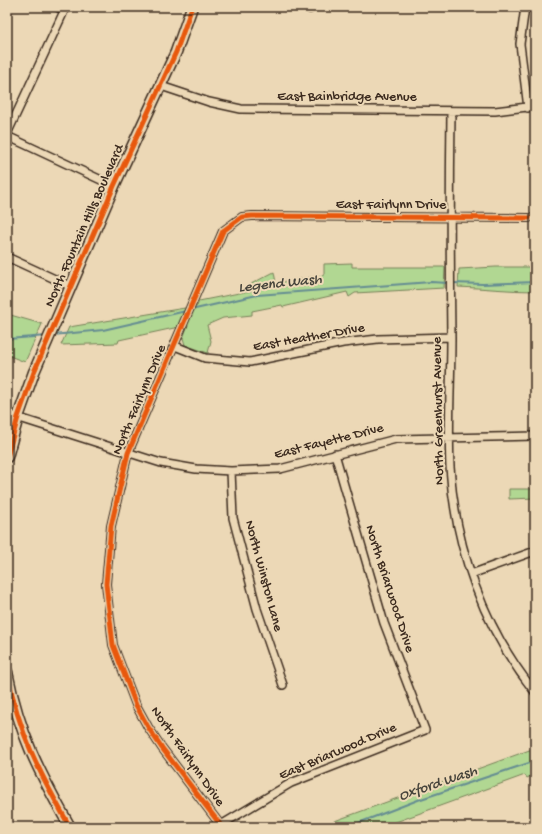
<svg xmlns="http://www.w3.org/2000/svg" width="542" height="834" font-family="'Gochi Hand',sans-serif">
<rect width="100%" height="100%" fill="#ecd8b6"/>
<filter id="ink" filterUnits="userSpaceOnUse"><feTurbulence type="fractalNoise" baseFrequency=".025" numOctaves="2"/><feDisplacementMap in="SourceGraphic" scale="8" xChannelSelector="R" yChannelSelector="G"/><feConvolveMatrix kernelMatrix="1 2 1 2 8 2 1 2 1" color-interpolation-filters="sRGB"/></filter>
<g filter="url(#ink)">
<path fill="#b1d792" stroke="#768058" d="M352,263V267H445L444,288L355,293L349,297L347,292L283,307L282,305L252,311V315L223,318L207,325L211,341L208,353L185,345L183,338L188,325L119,340L118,343L61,345L69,327L197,306L199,301L254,290L251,284L274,272L276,283L324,275V264Z
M496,267H535V291C509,291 484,288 458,287L459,269Z
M7,314L42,324L25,362L7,355Z
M509,489H535V498L509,499Z
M535,748V774L527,778L525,775L382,827H318Z"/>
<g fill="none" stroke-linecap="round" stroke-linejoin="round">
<path stroke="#658d92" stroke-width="2" d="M452,283L483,284L535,282
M191,310L257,295L431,282L448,283
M53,335L103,330L186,311
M7,339L47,336
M348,827L418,800L535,761"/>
<defs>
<path id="street" d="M57,7L65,10
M525,7L520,44L528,108
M310,9V7
M161,86L209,102L241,109L495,111L535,106
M451,111C450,186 450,261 451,337C451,380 448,424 450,467C455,548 484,629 535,692
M7,134L66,7
M7,136L114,186
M7,257L70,286
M175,346L205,358L250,362L343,343L378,339L451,337
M7,414L161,463L196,469L231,471L280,469L396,439L535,436
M231,471L233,518L257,609L283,685
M471,574L535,551
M221,825L291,783L425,730L384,623L335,454
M222,827L162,748L148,727L136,705L113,645L106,584L111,526L128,453L223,231L242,217L252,216L529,218"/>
<path id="secondary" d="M7,457L18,417L34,372L114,186L176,52L192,7
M7,672C19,734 40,774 70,827"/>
</defs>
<use href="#street" stroke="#3b2a1e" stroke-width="10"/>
<use href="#secondary" stroke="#3b2a1e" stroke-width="13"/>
<use href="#street" stroke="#ecd8b6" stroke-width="7"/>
<use href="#secondary" stroke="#ecd8b6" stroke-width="10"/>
<defs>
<path id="cycleway" d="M7,457L18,417L34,372L114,186L176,52L192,7
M7,672C19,734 40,774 70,827
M222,827L162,748L148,727L136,705L113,645L106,584L111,526L128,453L223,231L242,217L252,216L529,218"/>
</defs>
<use href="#cycleway" stroke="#ecd8b6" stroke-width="8"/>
<use href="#cycleway" stroke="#e8590c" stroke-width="5"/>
</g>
</g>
<g text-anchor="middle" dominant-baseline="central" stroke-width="4" stroke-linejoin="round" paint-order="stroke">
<g font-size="14" fill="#3b2a1e" stroke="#ecd8b6">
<text x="347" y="97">East Bainbridge Avenue</text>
<text x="391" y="205">East Fairlynn Drive</text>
<text transform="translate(85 226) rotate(-66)">North Fountain Hills Boulevard</text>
<text transform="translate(309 338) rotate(-10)">East Heather Drive</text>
<text transform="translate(140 400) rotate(-67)">North Fairlynn Drive</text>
<text transform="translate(439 411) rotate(-91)">North Greenhurst Avenue</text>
<text transform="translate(329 442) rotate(-14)">East Fayette Drive</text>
<text transform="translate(263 576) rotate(75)">North Winston Lane</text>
<text transform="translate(389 589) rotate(72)">North Briarwood Drive</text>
<text transform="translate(338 752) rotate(-23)">East Briarwood Drive</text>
<text transform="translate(187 757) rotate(55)">North Fairlynn Drive</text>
</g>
<g font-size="15" font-style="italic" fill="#46433b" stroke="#ecd8b6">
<text transform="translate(280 284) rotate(-6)">Legend Wash</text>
<text transform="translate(438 784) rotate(-19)">Oxford Wash</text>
</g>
</g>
<rect width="542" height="834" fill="none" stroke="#ecd8b6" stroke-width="24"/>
<rect x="12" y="12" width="518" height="810" fill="none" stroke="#3b2a1e" stroke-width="1.5" filter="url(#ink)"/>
</svg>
